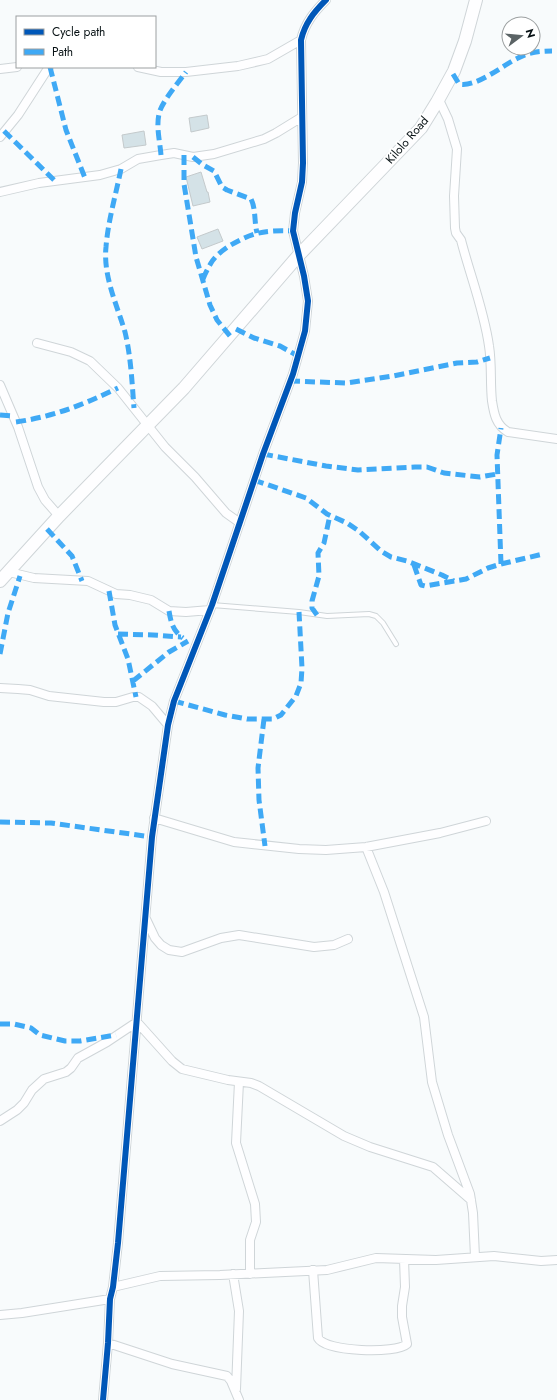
<svg xmlns="http://www.w3.org/2000/svg" width="557" height="1400" font-family="Jost,sans-serif">
<rect width="100%" height="100%" fill="#f8fbfc"/>
<path fill="#d4e2e7" stroke="#c4cacc" d="M207,115L209,128L191,132L189,118Z
M144,131L146,145L124,148L122,135Z
M201,172L207,192H208L210,202L193,206L186,177Z
M218,229L223,241L202,249L197,237Z"/>
<g fill="none" stroke-linecap="round" stroke-linejoin="round">
<defs>
<path id="lane" d="M212,605L299,612L327,616L369,614L376,616L383,623L396,644"/>
<path id="street" d="M138,67L161,72H186L238,66L268,59L301,40
M0,69L17,67
M439,100L448,119L457,149L454,196L455,228L456,233L461,240C470,275 484,310 489,346C492,364 490,383 492,401C494,414 496,425 508,432L557,439
M0,137L18,115L49,67
M0,192L39,183L100,175L121,169L138,159L161,155L174,153L193,157L214,154L264,139L276,133L302,117
M37,343L71,352L90,361L118,388L165,447L195,477L226,513L240,523
M0,385L18,427L38,487L45,500L59,516
M9,572L34,578L88,581L116,594L130,595L151,600L169,611L186,612L210,610
M0,688L18,689L30,690L49,696L104,702H116L133,697H139L152,706L168,725
M154,818L234,842L299,849L326,850L366,847L440,833L486,821
M366,847L384,892L424,1017L432,1082L448,1135L470,1194L473,1213L475,1257
M146,919L155,938L161,945L169,950L182,952L221,938L239,935L314,947L334,945L348,939
M239,1082L236,1143L255,1204L256,1222L250,1240V1274
M0,1121L17,1110L24,1103L32,1090L44,1079L66,1072L71,1068L78,1058L107,1042L137,1022L172,1061L182,1069L228,1080L251,1083L259,1086L344,1136L370,1147L433,1167L471,1200
M313,1270L318,1338C326,1352 396,1354 407,1344L402,1317V1306L405,1287L404,1259
M233,1274L239,1311L236,1389
M113,1287L160,1276L220,1275L327,1270L376,1258L436,1260L494,1256L541,1261L557,1260
M0,1315L22,1313L110,1299
M108,1343L172,1364L227,1376L231,1381L239,1400
M103,1400L108,1343L110,1299L113,1287L118,1243L152,837L168,725L174,701L212,605L263,454L293,374L305,331L308,301L304,276L293,231L295,213L302,182L303,163L301,40C305,23 314,12 326,0"/>
<path id="secondary" d="M0,581L59,516L184,388L298,256L421,128L437,102L454,71L465,41L476,0"/>
</defs>
<use href="#lane" stroke="#cfd5d8" stroke-width="6"/>
<use href="#street" stroke="#cfd5d8" stroke-width="10"/>
<use href="#secondary" stroke="#cfd5d8" stroke-width="14"/>
<use href="#lane" stroke="#fefeff" stroke-width="4"/>
<use href="#street" stroke="#fefeff" stroke-width="8"/>
<use href="#secondary" stroke="#fefeff" stroke-width="12"/>
<path stroke="#3fa9f5" stroke-width="5" stroke-dasharray="10 5" stroke-linecap="butt" d="M50,67L66,130L85,178
M453,74L459,84C476,88 503,65 518,58C529,52 540,51 552,51
M4,131L55,181
M161,155C160,142 156,127 159,114C161,103 178,83 186,72
M184,155V184L196,257L210,305L217,320L230,336
M193,157L203,165L214,171L222,187L227,190L251,199C256,209 254,221 257,233
M121,169C116,194 108,221 106,247C103,276 117,305 125,332C131,357 132,383 134,408
M203,279C205,274 208,268 211,263C215,256 223,250 229,246C253,232 265,230 293,231
M236,329L254,338L280,346L298,356
M290,381L346,383L393,376L457,363L477,362L490,358
M0,415L14,416
M16,422C56,416 82,405 118,388
M263,454L326,466L358,470L415,467H427L444,473L480,477L497,474
M254,480L306,498L327,514L347,523L359,531L381,551L391,557L407,561L442,575L454,581
M47,529L72,556L82,581
M501,564L497,455L501,428
M414,565L421,585L425,586L466,579L488,568L501,564L543,554
M109,591L115,625L128,659L136,697
M169,611C171,623 173,631 183,638
M317,615L312,608V601L319,576L318,553L324,543L330,515
M118,634L153,635L181,637
M0,654L8,613L20,576
M133,681L169,652L188,641
M174,701L225,715L247,719H273L281,715L296,696L301,683L302,668L299,612
M264,719L258,768L259,800L265,846
M0,822L51,823L152,837
M0,1024H14L31,1028L40,1035L65,1041H80L116,1035"/>
<defs>
<path id="cycleway" d="M103,1400L108,1343L110,1299L113,1287L118,1243L152,837L168,725L174,701L212,605L263,454L293,374L305,331L308,301L304,276L293,231L295,213L302,182L303,163L301,40C305,23 314,12 326,0"/>
</defs>
<use href="#cycleway" stroke="#fff" stroke-width="8"/>
<use href="#cycleway" stroke="#0057b8" stroke-width="6"/>
</g>
<g text-anchor="middle" dominant-baseline="central" stroke-width="4" stroke-linejoin="round" paint-order="stroke">
<g font-size="12" fill="#071114" stroke="#fff">
<text transform="translate(407 140) rotate(-49)">Kilolo Road</text>
</g>
</g>
<rect x="16" y="16" width="140" height="52" fill="#ffffff" stroke="#9ca0a1"/>
<rect x="24" y="29" width="20" height="6" fill="#0057b8" stroke="#9ca0a1"/>
<text x="52" y="36" font-size="12" fill="#071114">Cycle path</text>
<rect x="24" y="49" width="20" height="6" fill="#3fa9f5" stroke="#9ca0a1"/>
<text x="52" y="56" font-size="12" fill="#071114">Path</text>
<g transform="translate(521 36) rotate(74)"><circle r="19" fill="#ffffff" stroke="#9ca0a1"/>
<path d="M0-3L7 15L0 10L-7 15Z" fill="#5b6365"/>
<text y="-6" font-size="11" font-weight="bold" text-anchor="middle" fill="#071114">N</text>
</g>
</svg>
